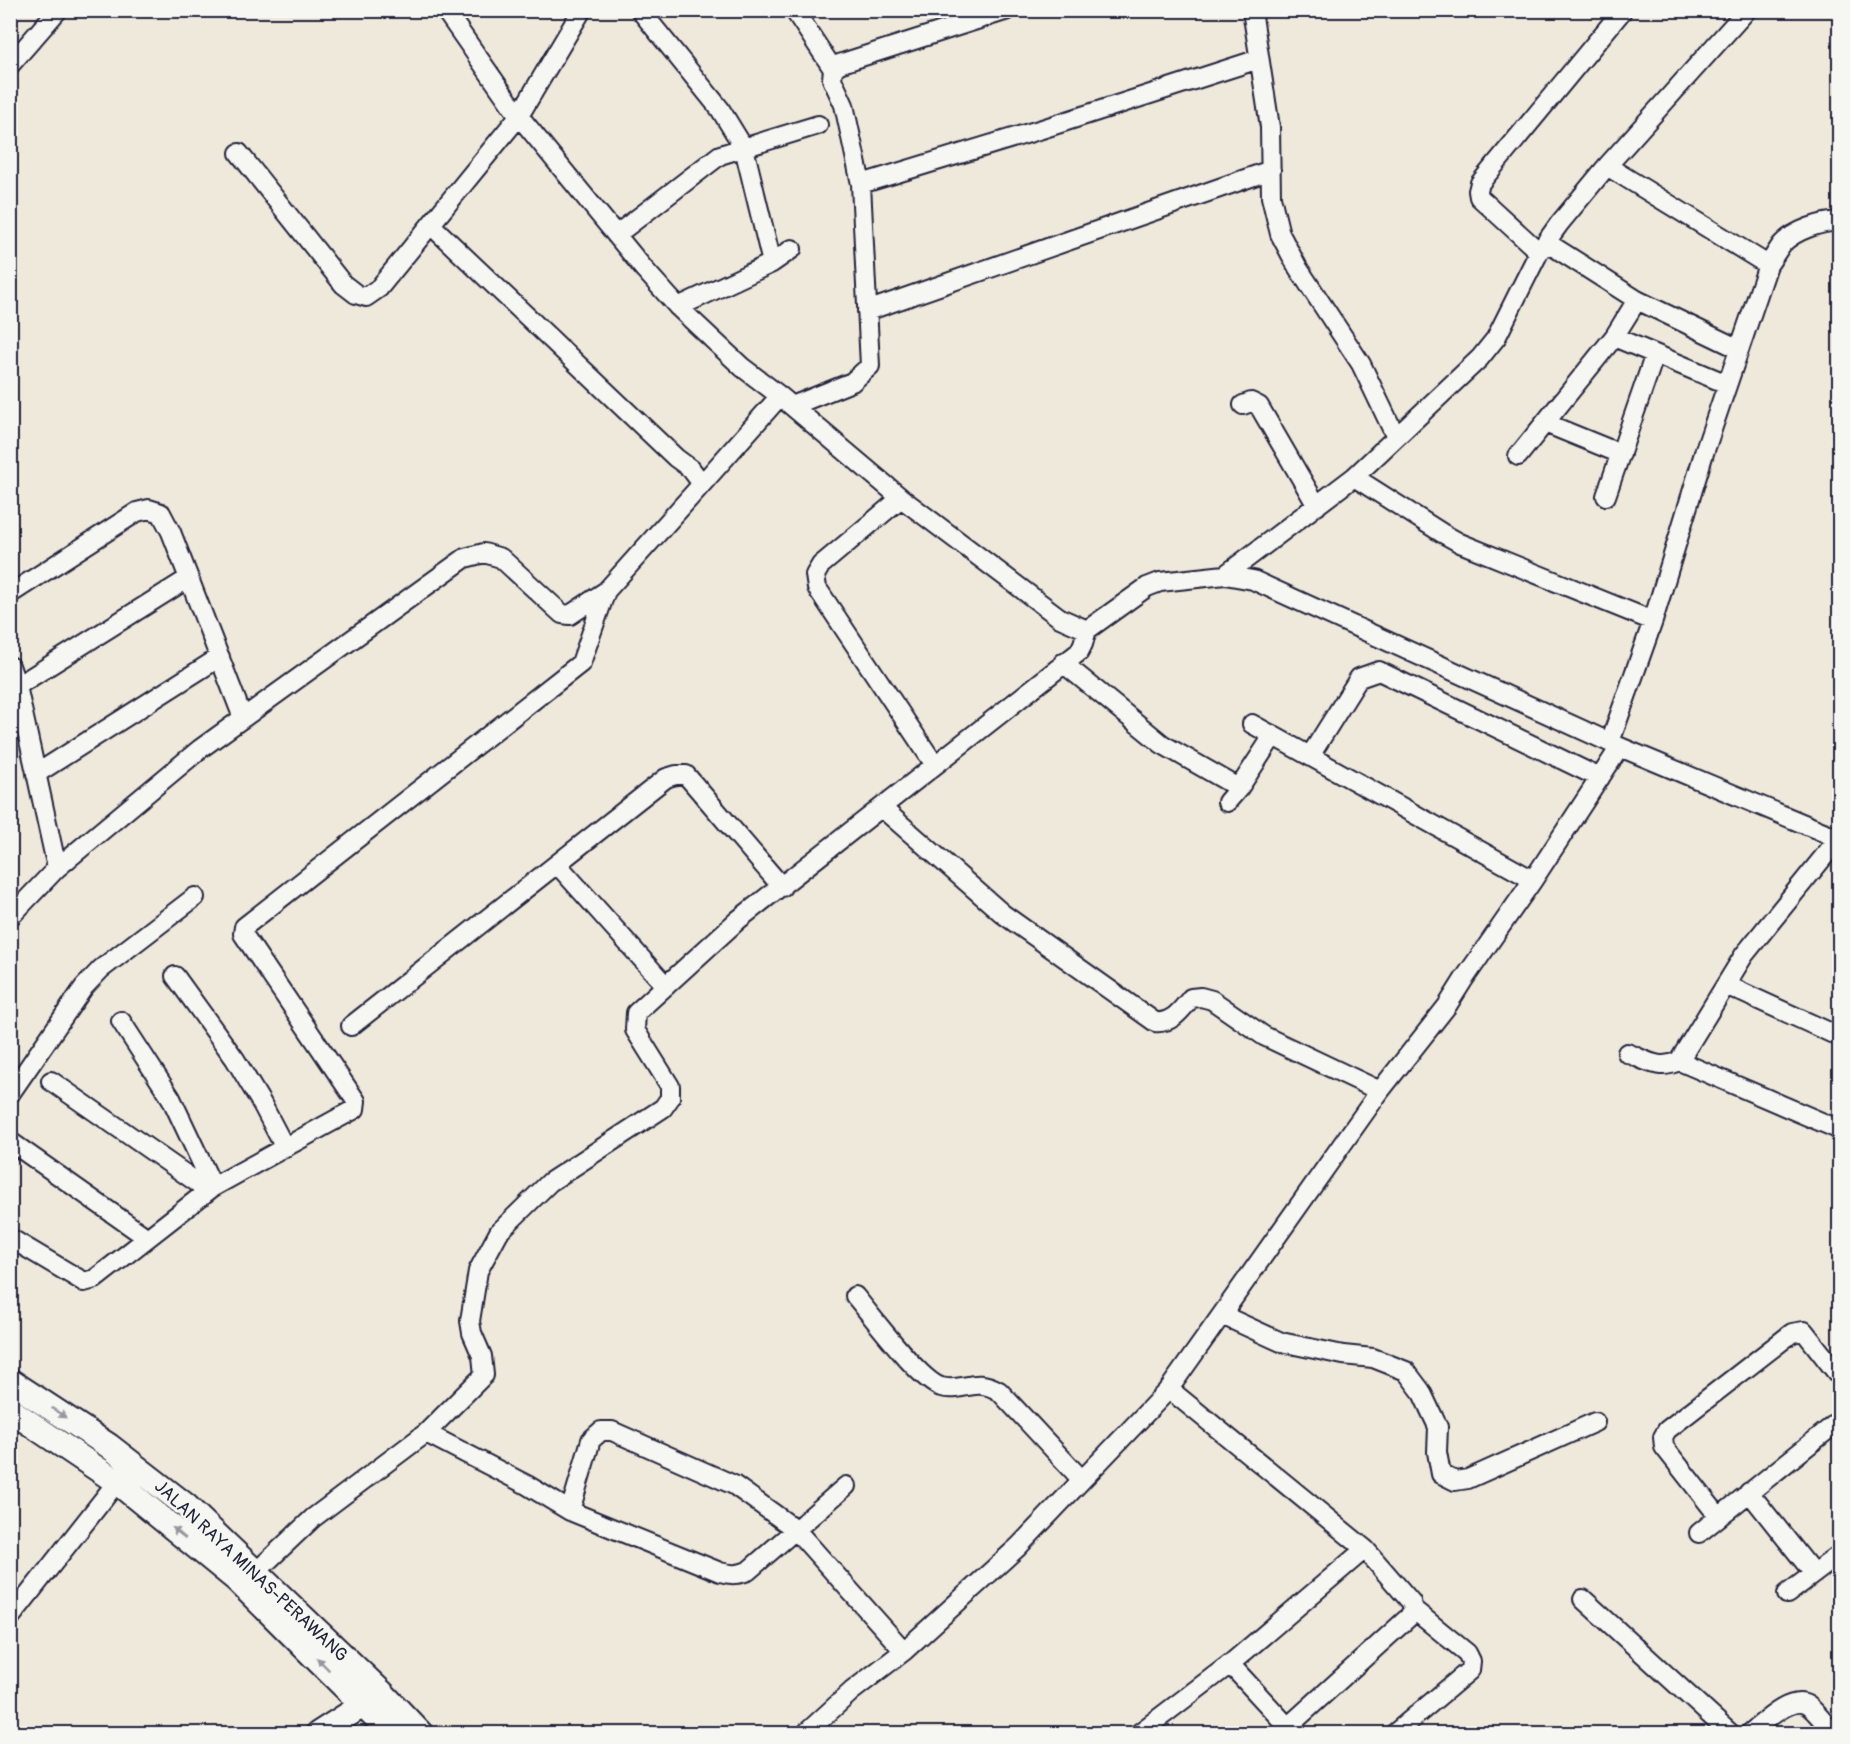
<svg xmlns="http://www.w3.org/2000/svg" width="1850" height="1744" font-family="Pangolin,sans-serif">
<rect width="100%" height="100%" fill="#efe9dc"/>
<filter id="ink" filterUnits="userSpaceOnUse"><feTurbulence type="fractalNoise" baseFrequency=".0167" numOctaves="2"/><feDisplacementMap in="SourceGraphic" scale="12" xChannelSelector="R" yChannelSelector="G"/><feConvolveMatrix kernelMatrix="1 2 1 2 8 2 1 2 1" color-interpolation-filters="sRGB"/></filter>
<g filter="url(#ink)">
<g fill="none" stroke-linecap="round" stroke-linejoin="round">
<defs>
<path id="minor" d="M445,10L519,116L644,269L678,307L742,367L780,396L901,498L1060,618L1087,630L1147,587L1160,582L1225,575L1253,580L1620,747L1840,839
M640,10L720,109L744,148L772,263L792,249
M794,10L833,69
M1252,10L1270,127L1271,197L1280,234L1298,268L1361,364L1396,437
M10,65L58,10
M239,153L343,284L356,294L366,297L379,288L519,116L582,10
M1607,166L1768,265
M861,184L1042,129L1259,59
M431,225L676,458L691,469L702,484L780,396
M616,235L720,155L818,125
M1546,242L1637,300L1739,349
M1539,252L1479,197L1478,191L1480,183L1622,11
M678,307L772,263
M867,311L1271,170
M1614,337L1727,384
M1243,405L1251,402L1259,406L1317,506
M792,406L852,382L870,366L861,184L844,105L832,79L833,69L839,64L1008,10
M1545,423L1621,454
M1518,456L1614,337L1637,300
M1354,477L1442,533L1460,543L1653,621
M1606,496L1655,354
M901,498L821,565L815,575L817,588L935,765
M1225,575L1354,477L1480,358L1496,338L1539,252L1559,224L1607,166L1747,10
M10,594L137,512L149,509L161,513L171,532L243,718
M1063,663L1162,744L1239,788
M10,666L17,686L57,868
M17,686L189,578
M1252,724L1533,880
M1610,742L1653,621L1704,453L1768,265C1773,258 1777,251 1782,244C1795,230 1821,222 1840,221
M1310,756L1359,678L1379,671L1600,778
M36,774L220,657
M1227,802L1239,788L1273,736
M882,808L1003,914L1155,1022C1172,1024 1181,1010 1191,998L1201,997L1212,1000L1264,1036L1380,1091
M557,864L666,986
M10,917L57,868L200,749L465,558L484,553L501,558L562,614L570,615L606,591L702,484
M175,976L235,1059L262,1104L285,1148
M1726,985L1840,1037
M121,1021L171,1098L213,1187
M351,1026L666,778L676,775H686L782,887
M1627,1053C1646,1060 1659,1071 1679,1061L1744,955L1839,838
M1679,1061L1840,1130
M51,1081L208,1190
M10,1094L84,987L101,969L195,897
M11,1142L146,1237
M10,1238L84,1282L95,1279L213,1187L355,1109L356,1101L243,934L244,927L581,663L606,591
M855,1296C872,1316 919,1380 941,1387C963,1393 974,1376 999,1391L1082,1480
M1222,1315L1281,1342L1343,1355L1373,1358L1406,1371L1421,1391L1438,1427L1437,1452L1441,1474L1455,1481L1468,1479L1595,1422
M1169,1389L1365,1549L1411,1602L1413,1609L1409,1617L1280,1734
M426,1433L527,1485L570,1511L591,1440L601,1431H612L734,1485L795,1529L904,1651
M1749,1492L1814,1574
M570,1511L720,1572C731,1575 738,1575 748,1571L846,1486
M1719,1517L1664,1447L1663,1437L1667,1430L1792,1333L1804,1331L1840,1377
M1699,1533L1840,1420
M255,1573L313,1518L426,1433L484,1375L482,1356L472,1333L470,1321L478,1271L499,1232L550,1182L663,1108L670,1098V1086L635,1030L636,1013L738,920L1079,652L1083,644L1087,630
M1787,1594L1840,1554
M1583,1599L1731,1734
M10,1618L117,1482
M1230,1664L1288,1727L1292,1734
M805,1734L852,1691L904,1651L1018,1547L1169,1389L1380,1091L1447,1006L1464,979L1533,880L1620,747
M1138,1734L1230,1664L1365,1549
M1394,1734L1470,1670L1471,1661L1467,1653L1413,1609
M1749,1734C1762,1724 1790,1695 1807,1705C1814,1709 1828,1727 1834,1734"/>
<path id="major" d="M10,1381L109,1446L185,1505L382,1693L421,1734
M10,1410L117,1482L237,1580L392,1734
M318,1734L377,1696"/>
</defs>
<use href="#minor" stroke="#22223b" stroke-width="22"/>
<use href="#major" stroke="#22223b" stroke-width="28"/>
<use href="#minor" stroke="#f6f6f2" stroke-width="18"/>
<use href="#major" stroke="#f6f6f2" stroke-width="24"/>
</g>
<defs><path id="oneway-solid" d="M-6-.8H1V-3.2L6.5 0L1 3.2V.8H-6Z" transform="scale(1.5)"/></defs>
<g fill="#9797a0">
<use href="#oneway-solid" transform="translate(59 1413) rotate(34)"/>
<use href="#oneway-solid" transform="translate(179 1533) rotate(-141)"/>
<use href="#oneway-solid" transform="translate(323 1664) rotate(-135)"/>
</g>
</g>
<g text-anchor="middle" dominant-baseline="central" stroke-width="5" stroke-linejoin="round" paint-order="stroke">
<g font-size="18" fill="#22223b" stroke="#f6f6f2">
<text transform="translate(251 1571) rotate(43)">JALAN RAYA MINAS-PERAWANG</text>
</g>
</g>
<rect width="1850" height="1744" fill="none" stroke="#f6f6f2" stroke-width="36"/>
<rect x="18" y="18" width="1814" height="1708" fill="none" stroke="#22223b" stroke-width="2" filter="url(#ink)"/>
</svg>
